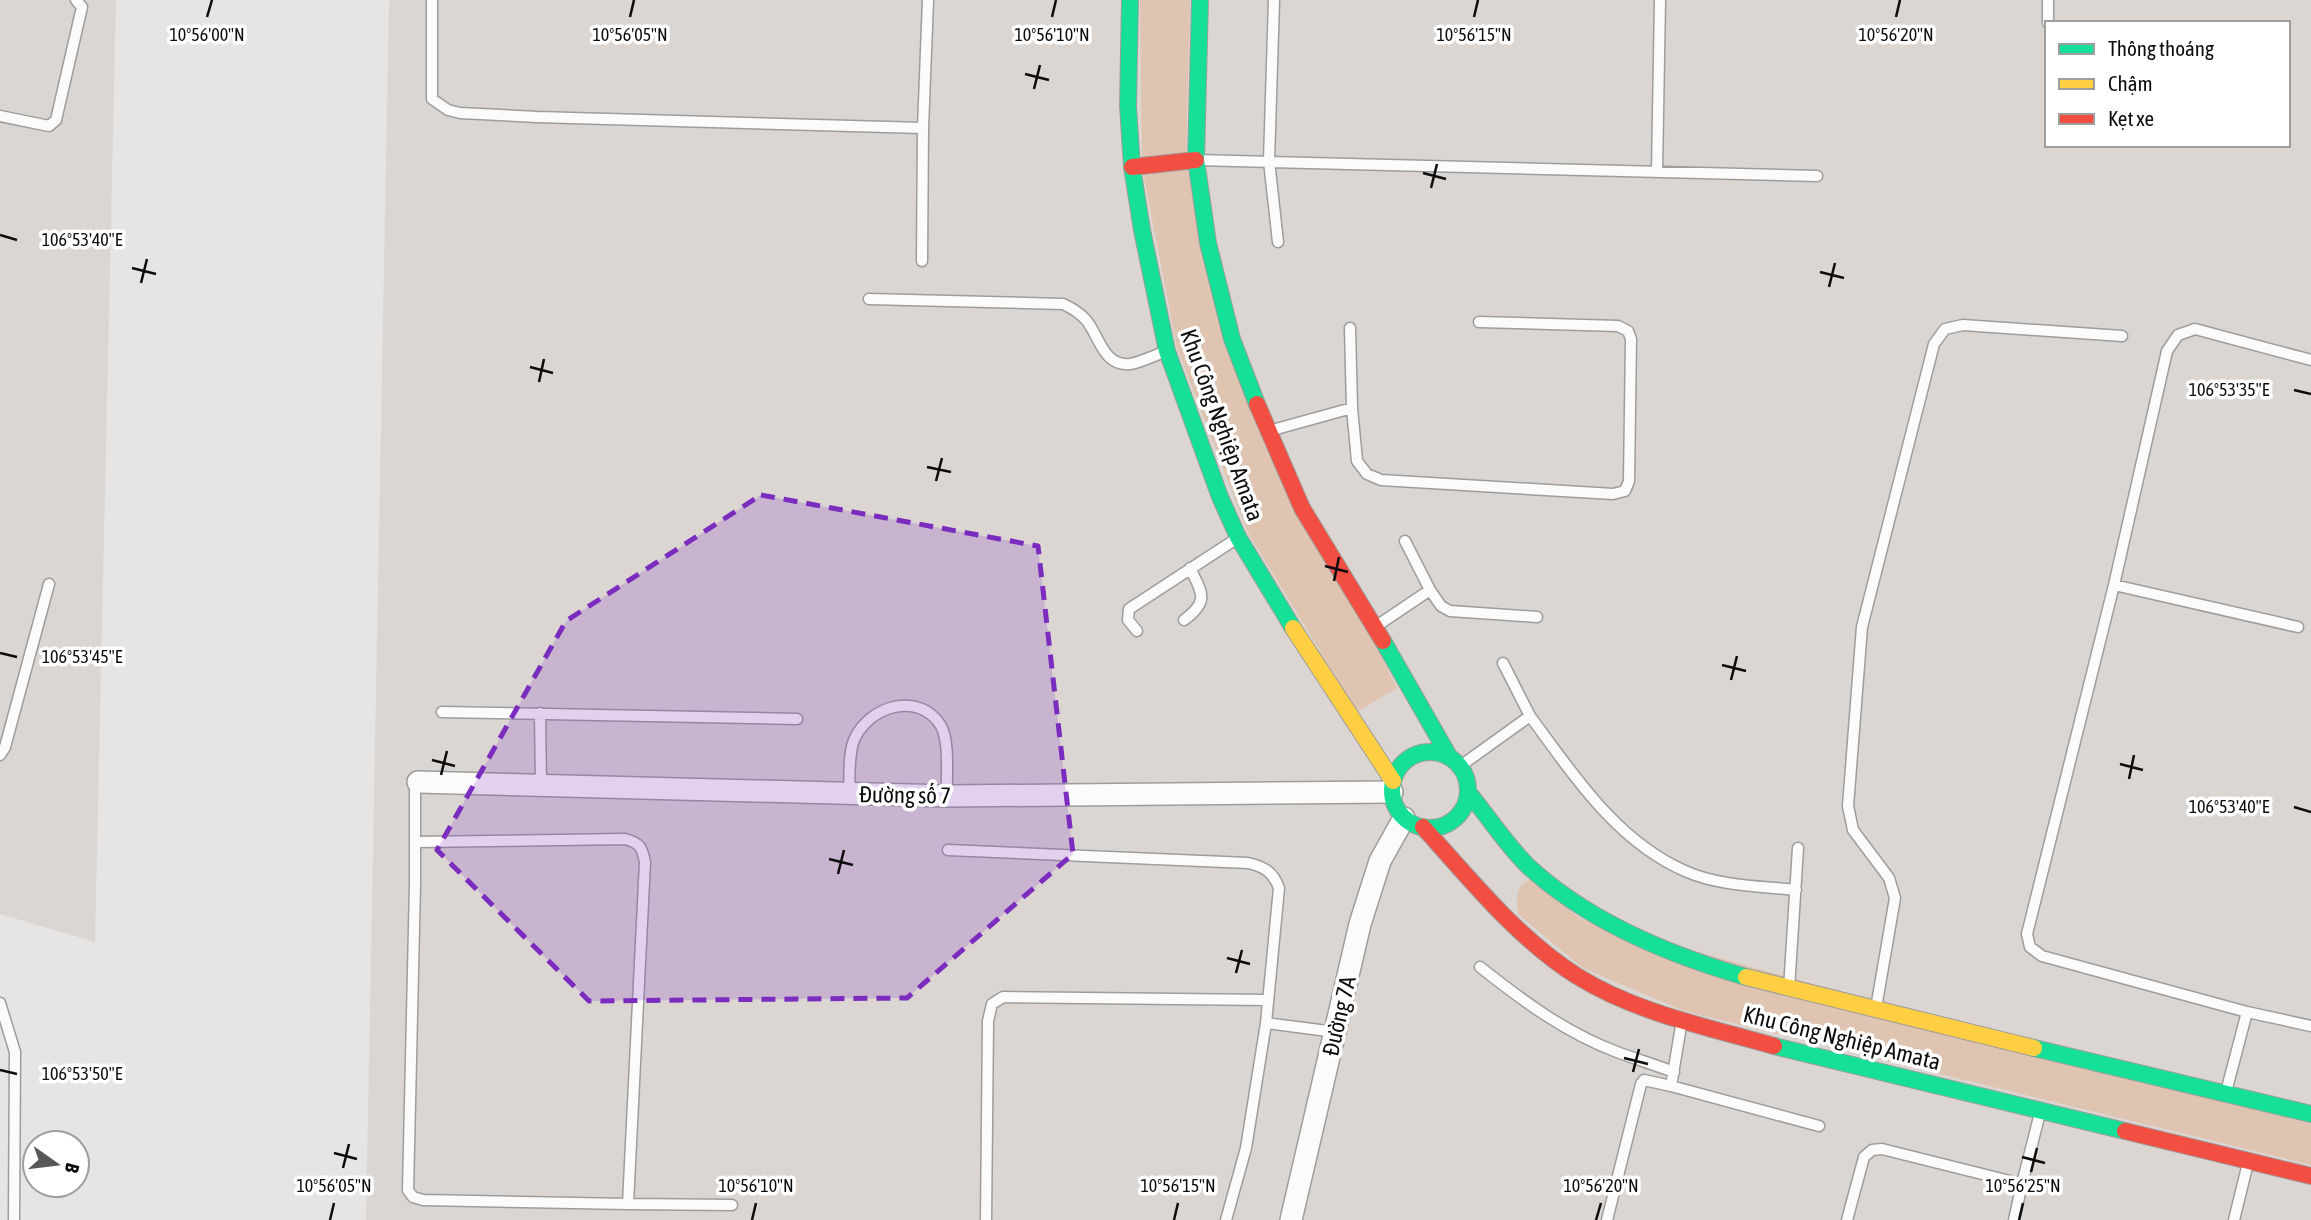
<svg xmlns="http://www.w3.org/2000/svg" width="2311" height="1220" font-family="'Asap Condensed',sans-serif">
<rect width="100%" height="100%" fill="#e7e5e4"/>
<path fill="#dbd6d2" fill-rule="evenodd" d="M0,0H116L95,942L0,914Z
M389,0H2311V1220H366ZM2047,23H2288V145H2047Z"/>
<path fill="#dec4b1" d="M1140,0H1190L1186,155L1142,160Z
M1187,167L1224,345L1397,688L1357,712L1247,531L1177,348L1143,172Z
M1530,880L1581,919L2311,1124V1165L1684,1011L1583,968L1518,914C1517,901 1514,885 1530,880Z"/>
<g fill="none" stroke-linecap="round" stroke-linejoin="round">
<defs>
<path id="lane" d="M432,0V99L448,110L460,113L537,117L923,128L928,0
M1274,0L1269,161L1278,242
M2048,23V0
M0,116L49,126L56,120L82,7L76,0
M1197,160L1817,176
M1657,172L1660,0
M922,261L923,128
M869,299L1063,304C1072,308 1079,312 1086,320C1099,335 1103,367 1130,364C1142,362 1155,355 1167,351
M1350,328L1352,408
M1269,431L1352,408L1357,461L1367,474L1381,480L1613,494L1625,491L1629,481L1631,339L1628,331L1618,326L1479,322
M2114,585L2298,627
M1430,590L1441,606L1450,611L1537,617
M1184,620C1210,601 1202,593 1190,568
M1375,627L1430,590L1405,541
M1137,631L1128,620L1129,609L1236,539
M1503,663L1530,716
M442,712L797,719
M540,713L541,785
M0,755L5,747L49,584
M1459,767L1530,716C1573,774 1616,841 1685,871C1718,886 1760,886 1796,890
M418,782L415,791V884L408,1190L413,1197L423,1200L628,1204
M849,794C850,777 848,755 854,740C869,705 920,691 941,726C950,742 946,778 947,796
M415,842L625,839C640,843 642,847 645,862L628,1204L732,1205
M948,850L1248,863C1265,867 1273,872 1279,888L1266,1023L1335,1032
M1480,967C1523,1001 1566,1033 1617,1052C1636,1059 1655,1065 1674,1072
M1789,989L1798,848
M0,1003L15,1052L14,1220
M1876,1008L1895,898L1889,878L1853,830L1848,806L1862,627L1934,344L1945,329L1963,325L2122,336
M2247,1012L2311,1026
M1682,1020L1671,1086L1819,1126
M2226,1092L2247,1012L2042,956L2030,947L2027,934L2114,585L2167,351L2178,335L2195,329L2311,360
M986,1220L988,1021L992,1004L1003,997L1268,1000
M1226,1220L1246,1148L1266,1023
M1607,1220L1641,1084L1644,1080L1671,1086
M1847,1220L1864,1157L1872,1150L1882,1149L2022,1184L2040,1113
M2014,1220L2022,1184
M2234,1220L2248,1163"/>
<path id="street" d="M418,782L947,796L1392,792
M1291,1220L1360,924L1380,861L1404,818"/>
<path id="fast" d="M1130,0L1128,106L1132,167L1142,230L1167,351L1220,497L1238,537L1293,628
M1200,0L1196,160L1208,243L1232,339L1257,404
M1383,641L1450,758
M1392 790a38 38 0 1 1 76 0a38 38 0 1 1-76 0Z
M1468,792C1487,815 1508,847 1529,867C1589,922 1669,955 1746,977
M1774,1046L2125,1131
M2034,1048L2311,1114"/>
<path id="slow" d="M1293,628L1393,781
M1746,977L2034,1048"/>
<path id="jam" d="M1132,167L1196,160
M1257,404L1302,508L1383,641
M1423,827C1470,879 1517,938 1577,976C1636,1013 1708,1027 1774,1046
M2125,1131L2311,1176"/>
</defs>
<use href="#lane" stroke="#9e9d9c" stroke-width="13"/>
<use href="#street" stroke="#9e9d9c" stroke-width="24"/>
<use href="#fast" stroke="#9e9d9c" stroke-width="18"/>
<use href="#slow" stroke="#9e9d9c" stroke-width="18"/>
<use href="#jam" stroke="#9e9d9c" stroke-width="18"/>
<use href="#lane" stroke="#fbfbfb" stroke-width="10"/>
<use href="#street" stroke="#fbfbfb" stroke-width="21"/>
<use href="#fast" stroke="#16e098" stroke-width="16"/>
<use href="#slow" stroke="#ffcf43" stroke-width="16"/>
<use href="#jam" stroke="#f24e42" stroke-width="16"/>
</g>
<path fill="#7b2cbf" fill-opacity="0.2" stroke="#7b2cbf" stroke-width="5" stroke-dasharray="14 9" stroke-linejoin="round" d="M761,495L1038,546L1073,854L907,998L589,1001L437,850L566,621Z"/>
<path fill="none" stroke="#0d0c0c" stroke-width="2.5" d="M207,17L212,0M630,17L634,0M1052,17L1056,0M1474,17L1478,0M1896,17L1900,0M1025,74L1049,80M1034,89L1040,65M1423,173L1446,179M1431,188L1437,164M0,235L17,240M132,268L156,274M1820,272L1844,278M141,283L147,259M1829,287L1835,263M530,367L553,373M539,382L544,359M2294,390L2311,394M927,467L951,472M936,481L942,458M1325,566L1348,572M1334,581L1339,557M0,653L17,657M1722,665L1746,671M1731,680L1737,656M432,760L455,766M2120,764L2143,770M441,775L447,751M2129,779L2134,755M2294,807L2311,812M829,859L853,865M838,874L844,850M1227,958L1250,964M1236,973L1242,950M1624,1058L1648,1064M0,1070L17,1074M1633,1072L1639,1049M334,1153L357,1159M2022,1157L2045,1163M343,1168L349,1144M2031,1172L2037,1148M330,1220L334,1203M752,1220L756,1203M1174,1220L1178,1203M1596,1220L1601,1203M2019,1220L2023,1203"/>
<g text-anchor="middle" dominant-baseline="central" stroke-width="7" stroke-linejoin="round" paint-order="stroke">
<g font-size="23" fill="#0d0c0c" stroke="#fff">
<text transform="translate(1222 425) rotate(70)">Khu Công Nghiệp Amata</text>
<text transform="translate(905 795) rotate(1)">Đường số 7</text>
<text transform="translate(1339 1016) rotate(-77)">Đường 7A</text>
<text transform="translate(1842 1038) rotate(14)">Khu Công Nghiệp Amata</text>
</g>
</g>
<g font-size="18" text-anchor="middle" fill="#0d0c0c" stroke="#fff" stroke-width="7" stroke-linejoin="round" paint-order="stroke">
<text x="1474" y="41">10°56'15"N</text>
<text x="1896" y="41">10°56'20"N</text>
<text x="207" y="41">10°56'00"N</text>
<text x="630" y="41">10°56'05"N</text>
<text x="1052" y="41">10°56'10"N</text>
<text x="82" y="246">106°53'40"E</text>
<text x="2229" y="396">106°53'35"E</text>
<text x="82" y="663">106°53'45"E</text>
<text x="2229" y="813">106°53'40"E</text>
<text x="82" y="1080">106°53'50"E</text>
<text x="334" y="1192">10°56'05"N</text>
<text x="756" y="1192">10°56'10"N</text>
<text x="1178" y="1192">10°56'15"N</text>
<text x="1601" y="1192">10°56'20"N</text>
<text x="2023" y="1192">10°56'25"N</text>
</g>
<rect x="2045" y="21" width="245" height="126" fill="#ffffff" stroke="#9e9e9e" stroke-width="2"/>
<rect x="2059" y="44" width="35" height="10" fill="#16e098" stroke="#9e9e9e" stroke-width="2"/>
<text x="2108" y="56" font-size="21" fill="#0d0c0c">Thông thoáng</text>
<rect x="2059" y="79" width="35" height="10" fill="#ffcf43" stroke="#9e9e9e" stroke-width="2"/>
<text x="2108" y="91" font-size="21" fill="#0d0c0c">Chậm</text>
<rect x="2059" y="114" width="35" height="10" fill="#f24e42" stroke="#9e9e9e" stroke-width="2"/>
<text x="2108" y="126" font-size="21" fill="#0d0c0c">Kẹt xe</text>
<g transform="translate(56 1164) rotate(104)"><circle r="33" fill="#ffffff" stroke="#9e9e9e" stroke-width="2"/>
<path d="M0-5L12 26L0 18L-12 26Z" fill="#595858"/>
<text y="-10" font-size="19" font-weight="bold" text-anchor="middle" fill="#0d0c0c">B</text>
</g>
</svg>
